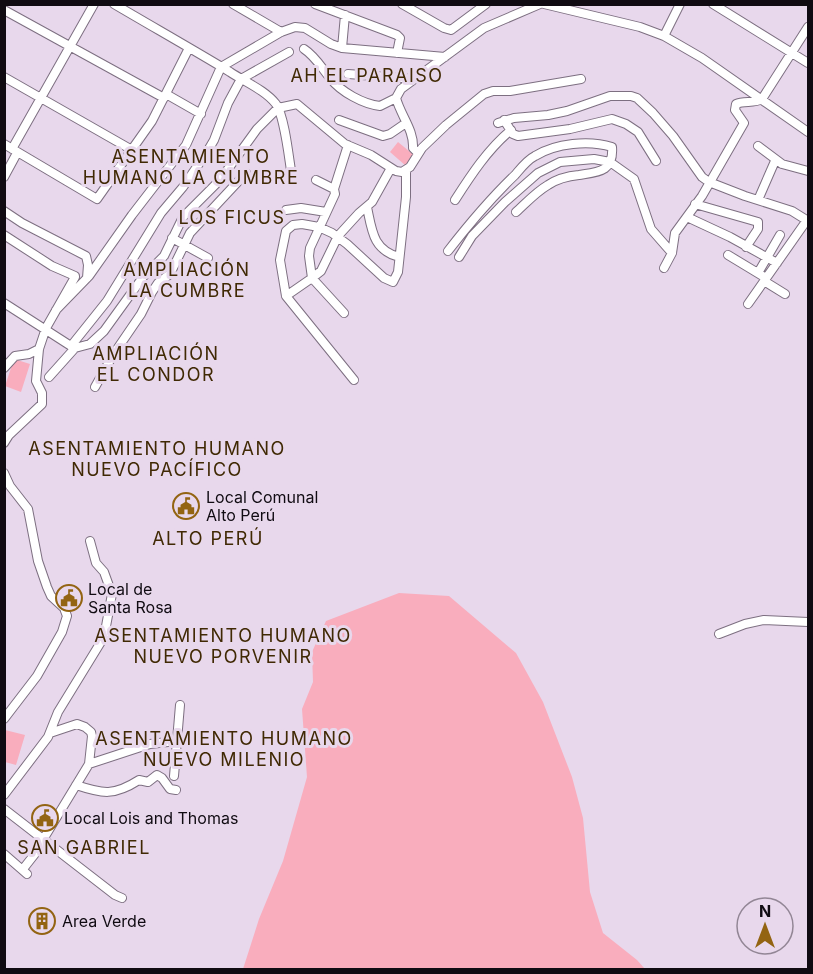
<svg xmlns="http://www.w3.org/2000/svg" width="813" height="974" font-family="Inter,sans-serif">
<rect width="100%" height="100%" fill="#e8d8ec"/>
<path fill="#f9adbd" d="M398,142L415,156L406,166L390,152Z
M14,359L30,364L21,392L5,386Z
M399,593L449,596L516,653L543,702L572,777L583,818L590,892L603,933L637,960L645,969H243L259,919L283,861L307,777L302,709L313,682L312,652L326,621Z
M5,730L25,735L16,765L5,762Z"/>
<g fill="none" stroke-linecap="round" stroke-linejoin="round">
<defs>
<path id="street" d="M114,4C153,27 192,49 230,72C245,82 265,90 276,104C285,117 289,160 292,177
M233,4L281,32
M315,4L397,35L400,38L397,53
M402,4L444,28L451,30L486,4
M544,4L640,27L664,36L702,58L808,132
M713,4L808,63
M4,10L164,98
M664,36L680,4
M342,48L345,15
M304,49C315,56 321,67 330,78C341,92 363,104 380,106L396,98
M348,74L415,79
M4,77L132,150
M166,94L201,114
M396,98L401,89L484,28L540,4
M396,98C401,116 414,130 413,148L418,153
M339,120L383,136L390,134L406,123
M504,120L513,134L518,136L570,129L612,119L626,124L638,132L656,161
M498,123L514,118L548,115L567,111L610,96H631L637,98L653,113L673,136L702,177L709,182L745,196L792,211L808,221
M4,144L97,199L152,121L189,48
M758,146L782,164L808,171
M12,149L94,4
M4,177L17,153
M334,189L348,145
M455,200C471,175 488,149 511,130
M758,200L775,161
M695,204L758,222V229L746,247
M367,207C372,231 373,250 399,257
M286,210L301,208L326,212
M4,211L22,223L86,256L88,265L87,278
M687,217L730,237L777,263
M4,235L52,266L75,276V277L46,328L39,349L36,381L42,393V404L9,435L4,443
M172,238L208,258
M448,251C469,224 491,198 515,175C521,168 527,160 535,156C556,143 589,140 612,147C614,172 598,172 579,175C568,176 557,179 548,185C536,192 526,203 516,212
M728,255L766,278
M459,257L472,236L505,202L538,173L560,162L594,159L610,162L634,179L651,229L672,253
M664,268L672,253L675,233L702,196L744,123L735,110L736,104C744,100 754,104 762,99L808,27
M758,273L780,235
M764,281L785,294
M286,296L312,278L309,256L310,248L335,194L334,189L316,180
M4,303L74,348
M748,304L807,220
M56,310L89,276L132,215L186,145L221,67L281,32L295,27L305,28L331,44L342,48L445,57
M344,313L312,278L321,271L338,236L359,213L372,202L391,168
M71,346L107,301L161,213L183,187L207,152L214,140L228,103L241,79L289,52
M4,368L15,356L29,354L39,349
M49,377L75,348L90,344L104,331L143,277L164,256L183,217L220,180L257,129L278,108L297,104L345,144L371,155L396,171L402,172L410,167L422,148L446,125L484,94L493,91H510L581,79
M354,380L286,296L280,260L286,231L293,225L302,224L319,227L332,233L347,244L384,278L393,282L398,272L406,197V170
M95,387L113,355L141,314L152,292L158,283L170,274L190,233L246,173
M4,473L10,486L28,509L38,561L47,587L51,596L64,608L67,616L62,632L37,676L4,719
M719,634L745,624L764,620L808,622
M89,764L150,744L177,741
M174,776L180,705
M76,785C103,794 114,796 139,780L148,782L157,775L162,778L170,789L176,790
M4,795L48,737L58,712L104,637L112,594L104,572L96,563L90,541
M4,809L115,895L122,898
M44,838L89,764L92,736L91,732L85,727L77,724L50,733
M4,854L27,874
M23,869L45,841"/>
</defs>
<use href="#street" stroke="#7d6f81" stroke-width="10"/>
<use href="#street" stroke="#fff" stroke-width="8"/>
</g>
<defs>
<symbol id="civic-ring" viewBox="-11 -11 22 22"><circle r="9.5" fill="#e8d8ec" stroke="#936412" stroke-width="1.5"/><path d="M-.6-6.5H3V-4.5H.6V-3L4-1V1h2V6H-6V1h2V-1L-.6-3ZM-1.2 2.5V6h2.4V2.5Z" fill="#936412"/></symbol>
<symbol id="building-ring" viewBox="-11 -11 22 22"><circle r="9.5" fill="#e8d8ec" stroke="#936412" stroke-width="1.5"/><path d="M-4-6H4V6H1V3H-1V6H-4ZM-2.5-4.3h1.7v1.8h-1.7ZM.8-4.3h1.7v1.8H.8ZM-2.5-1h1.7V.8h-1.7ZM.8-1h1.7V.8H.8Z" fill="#936412"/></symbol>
</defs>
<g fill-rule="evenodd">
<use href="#civic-ring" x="171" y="491" width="30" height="30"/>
<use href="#civic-ring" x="54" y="583" width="30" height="30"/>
<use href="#civic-ring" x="30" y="803" width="30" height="30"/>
<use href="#building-ring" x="27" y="906" width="30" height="30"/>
</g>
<g text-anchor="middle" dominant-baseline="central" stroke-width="6" stroke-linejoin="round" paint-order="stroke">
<g font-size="16" fill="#100b12" stroke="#e8d8ec" text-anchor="start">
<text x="206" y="497">Local Comunal<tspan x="206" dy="18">Alto Perú</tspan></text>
<text x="88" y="589">Local de<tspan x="88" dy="18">Santa Rosa</tspan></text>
<text x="64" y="818">Local Lois and Thomas</text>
<text x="62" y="921">Area Verde</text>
</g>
<g font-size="18" letter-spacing="1.5" fill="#402904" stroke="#e8d8ec">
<text x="367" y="75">AH EL PARAISO</text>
<text x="191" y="156">ASENTAMIENTO<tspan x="191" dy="21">HUMANO LA CUMBRE</tspan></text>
<text x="232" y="217">LOS FICUS</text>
<text x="187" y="269">AMPLIACIÓN<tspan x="187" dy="21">LA CUMBRE</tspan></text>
<text x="156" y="353">AMPLIACIÓN<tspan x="156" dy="21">EL CONDOR</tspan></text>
<text x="157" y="448">ASENTAMIENTO HUMANO<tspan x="157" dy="21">NUEVO PACÍFICO</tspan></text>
<text x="208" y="538">ALTO PERÚ</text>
<text x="223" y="635">ASENTAMIENTO HUMANO<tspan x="223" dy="21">NUEVO PORVENIR</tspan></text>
<text x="224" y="738">ASENTAMIENTO HUMANO<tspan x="224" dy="21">NUEVO MILENIO</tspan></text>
<text x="84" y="847">SAN GABRIEL</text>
</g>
</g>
<rect width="813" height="974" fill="none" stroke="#100b12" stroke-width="12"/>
<g transform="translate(765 926)"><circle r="28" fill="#e8d8ec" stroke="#928695" stroke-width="1.5"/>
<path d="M0-4.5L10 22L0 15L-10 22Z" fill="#936412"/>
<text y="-9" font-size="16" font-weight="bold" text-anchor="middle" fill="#100b12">N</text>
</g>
</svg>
